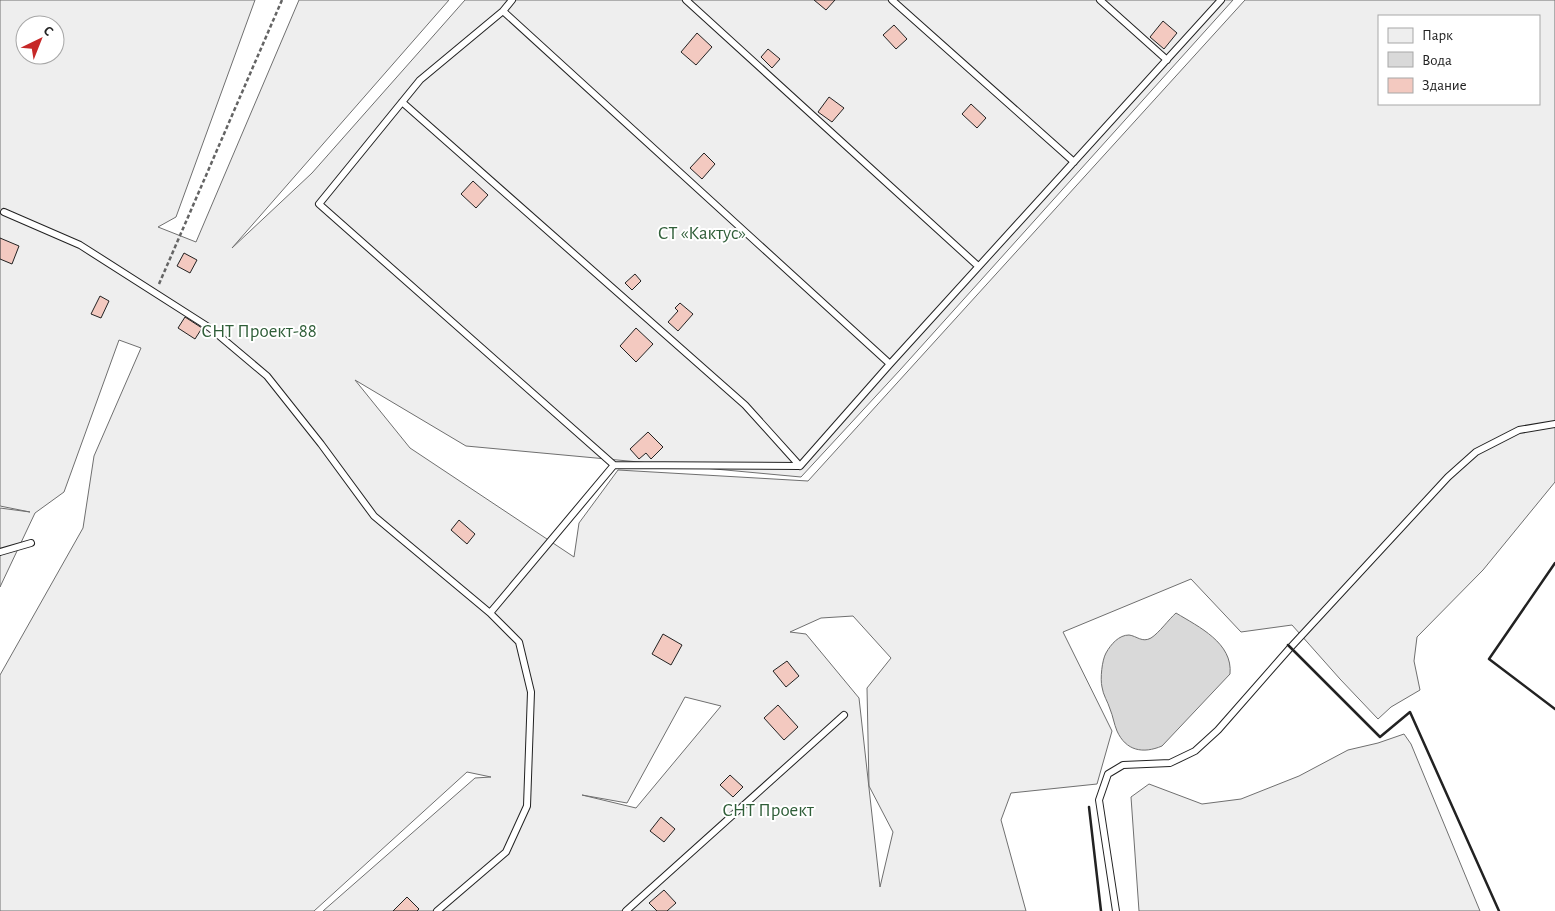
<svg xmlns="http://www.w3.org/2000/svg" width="1555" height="911" font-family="'Alegreya Sans',sans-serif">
<rect width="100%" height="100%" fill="#fff"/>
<path fill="#eee" stroke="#6f6f6f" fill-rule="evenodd" d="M0,0H255L176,217L158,227L196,242L299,0H449L232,248L312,173L465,0H1233L900,370L801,477L466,446L355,380L410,448L574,557L579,523L618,470L808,481L1245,0H1555V482L1483,570L1417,637L1414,661L1420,690L1391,707L1378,719L1340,679L1292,625L1241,632L1191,579L1063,632L1112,731L1097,784L1011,793L1001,820L1026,911H323L475,778L491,777L467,772L314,911H0V675L83,528L94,456L141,348L119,340L64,492L35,513L0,587V508L30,512L0,506ZM1379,16H1539V104H1379ZM25,25H55V55H25ZM853,616L891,658L867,688L869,786L893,832L880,887L859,698L806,634L790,632L821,618ZM685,697L721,706L636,808L582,795L627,803Z
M1404,734L1411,744L1480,911H1139L1131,797L1149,784L1202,804L1241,799L1299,776L1348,750L1378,743Z"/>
<path fill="#d9d9d9" stroke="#6f6f6f" d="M1176,613C1199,627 1233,643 1230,674L1162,746C1143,754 1126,751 1117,731C1114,724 1113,716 1110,709C1108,702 1103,695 1102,687C1100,679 1102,660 1106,653C1111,644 1119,635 1129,635C1137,636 1142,643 1151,638C1159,633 1169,619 1176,613Z"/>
<path fill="#f3c9c0" stroke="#222" d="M814,0H835L826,10Z
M1163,21L1177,33L1164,49L1150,37Z
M894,25L907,39L896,49L883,35Z
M697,33L712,47L696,65L681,52Z
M768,49L780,59L772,68L761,57Z
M829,97L844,108L832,122L818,112Z
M971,104L986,118L977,128L962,114Z
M704,153L715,164L702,179L690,168Z
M473,181L488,195L476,208L461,194Z
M0,238L19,246L12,264L0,259Z
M184,253L197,260L190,273L177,266Z
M635,274L641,281L632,290L625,283Z
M100,296L109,301L101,318L91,314Z
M680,303L693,314L678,331L668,322L678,311L675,308Z
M185,317L202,328L195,339L178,328Z
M636,328L653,344L636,362L620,346Z
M648,432L663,447L651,459L646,453L639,459L630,449Z
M459,520L475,534L467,544L451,530Z
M663,634L682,645L671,665L652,654Z
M787,661L799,676L786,687L773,671Z
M778,705L798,727L784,740L764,718Z
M730,775L743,787L733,797L720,785Z
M661,817L675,829L664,842L650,831Z
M664,890L676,903L667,911H657L649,903Z
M407,897L419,909L417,911H393Z"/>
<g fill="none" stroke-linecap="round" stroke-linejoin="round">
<defs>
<path id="service" d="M512,0L503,11L420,80L319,204L614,465L800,466L890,364L1221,0
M686,0L978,266
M892,0L1074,162
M1100,0L1167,60
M503,11L890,364
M402,102L745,405L800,466
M4,212L80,245L210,328L267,376L321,444L374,516L490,613L519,642L531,692L527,806L506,852L437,911
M0,552L31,543
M490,613L614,465
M626,911L844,715
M1116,911L1099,800L1108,774L1123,765L1170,763L1195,751L1218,730L1290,648L1448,477L1476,452L1519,430L1555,424"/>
</defs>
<use href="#service" stroke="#222" stroke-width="8"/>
<path stroke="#646464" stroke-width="2.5" stroke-dasharray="4 2.5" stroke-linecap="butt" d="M159,284L282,0"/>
<use href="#service" stroke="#fff" stroke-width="6"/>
<path stroke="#222" stroke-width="2.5" d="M1555,563L1489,659L1555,709
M1288,645L1380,737L1410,712L1499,911
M1089,807L1101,911"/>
</g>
<g text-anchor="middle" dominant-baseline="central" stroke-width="4" stroke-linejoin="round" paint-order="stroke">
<g font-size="19" fill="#2f5e38" stroke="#fff">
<text x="702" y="233">СТ «Кактус»</text>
<text x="259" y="331">СНТ Проект-88</text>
<text x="768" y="810">СНТ Проект</text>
</g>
</g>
<rect x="1378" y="15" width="162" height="90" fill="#ffffff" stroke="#a7a7a7"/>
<rect x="1388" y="28" width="25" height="15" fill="#eeeeee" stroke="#a7a7a7"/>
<text x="1422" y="40" font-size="15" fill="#222222">Парк</text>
<rect x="1388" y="52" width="25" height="15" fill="#d9d9d9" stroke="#a7a7a7"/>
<text x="1422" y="65" font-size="15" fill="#222222">Вода</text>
<rect x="1388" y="78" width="25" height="15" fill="#f3c9c0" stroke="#a7a7a7"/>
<text x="1422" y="90" font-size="15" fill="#222222">Здание</text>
<g transform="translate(40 40) rotate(43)"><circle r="24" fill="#ffffff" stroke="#a7a7a7"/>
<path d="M0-4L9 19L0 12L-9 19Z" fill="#c62828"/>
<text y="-8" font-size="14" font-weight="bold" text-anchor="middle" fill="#222222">С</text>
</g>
</svg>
